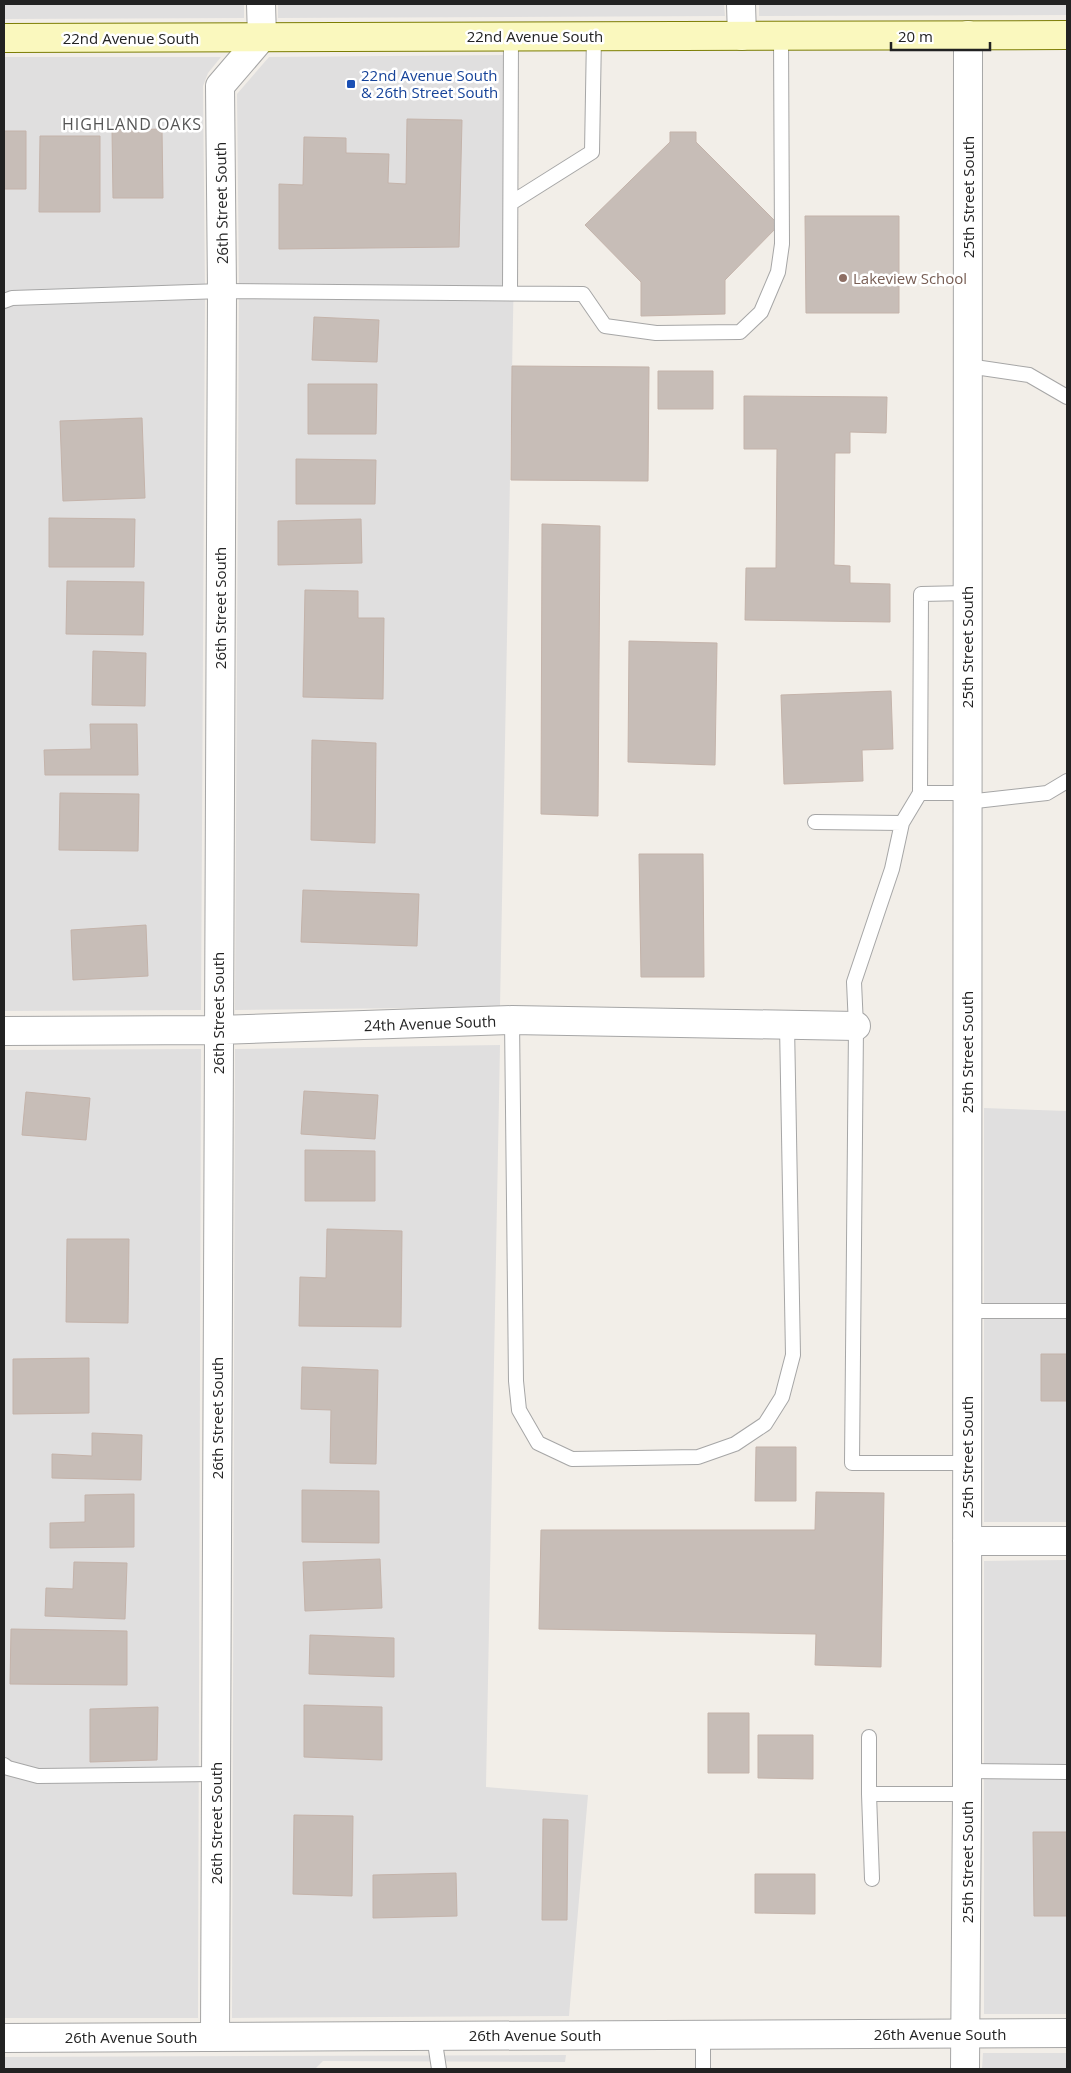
<svg xmlns="http://www.w3.org/2000/svg" width="1071" height="2073" font-family="'Open Sans',sans-serif">
<rect width="100%" height="100%" fill="#f2eee8"/>
<path fill="#e0dfdf" d="M4,4H244V18L4,19Z
M278,4H724L725,16L278,18Z
M759,4H1067V15L759,16Z
M518,55L500,1007L235,1010L239,291L237,94L269,57Z
M4,57H221L208,73L203,86L205,291L201,1010L4,1011Z
M500,1045L486,1787L588,1795L569,2016L232,2018L235,1049Z
M201,1049L198,2018H4V1050Z
M984,1108L1067,1111V1522H984Z
M1067,1560V2014H984V1561Z
M983,2053H1067V2069H982Z
M566,2055L565,2062L323,2061L315,2069H4V2057Z"/>
<path fill="#c7bdb7" stroke="#c4b3aa" d="M407,119L462,120L459,247L279,249V184L303,185L304,137L346,138V153L389,154L388,183L406,184Z
M162,129L163,198H113L112,130Z
M4,131H26V189H4Z
M670,132H696V142L779,225L725,280V314L641,316V282L585,225L670,142Z
M40,136H100V212H39Z
M805,216H899V313H806Z
M314,317L379,320L377,362L312,360Z
M512,366L649,367L648,481L511,480Z
M658,371H713V409H658Z
M308,384H377L376,434H308Z
M744,396L887,397L886,433L850,432V453H835L834,565L850,566V583L890,584V622L745,620L746,568H776L777,449H744Z
M142,418L145,498L63,501L60,421Z
M296,459L376,460L375,504H296Z
M49,518L135,519L134,567H49Z
M361,519L362,563L278,565V521Z
M542,524L600,526L598,816L541,814Z
M67,581L144,582L143,635L66,634Z
M305,590L358,591V618H384L383,699L303,697Z
M629,641L717,643L715,765L628,762Z
M93,651L146,653L145,706L92,705Z
M891,691L893,749L862,750L863,781L784,784L781,695Z
M90,724H137L138,775H45L44,750L91,749Z
M312,740L376,743L375,843L311,840Z
M60,793L139,794L138,851L59,850Z
M639,854H703L704,977H641Z
M303,890L419,894L417,946L301,942Z
M146,925L148,976L73,980L71,930Z
M304,1091L378,1095L375,1139L301,1134Z
M26,1092L90,1098L86,1140L22,1135Z
M305,1150L375,1151V1201H305Z
M327,1229L402,1231L401,1327L299,1326L300,1277L326,1278Z
M67,1239H129L128,1323L66,1322Z
M1041,1354H1067V1401H1041Z
M89,1358V1413L13,1414V1359Z
M302,1367L378,1370L376,1464L330,1463L331,1410L301,1409Z
M92,1433L142,1435L141,1480L52,1478V1454L92,1456Z
M756,1447H796V1501H755Z
M302,1490L379,1491V1543L302,1542Z
M816,1492L884,1493L881,1667L815,1665L816,1634L539,1629L541,1530H815Z
M134,1494V1547L50,1548V1523L85,1522V1495Z
M380,1559L382,1608L305,1611L303,1562Z
M74,1562L127,1563L125,1619L45,1616L46,1588L73,1589Z
M11,1629L127,1631V1685L10,1684Z
M310,1635L394,1638V1677L309,1674Z
M304,1705L382,1707V1760L304,1757Z
M158,1707L157,1760L90,1762V1709Z
M708,1713H749V1773H708Z
M758,1735H813V1779L758,1778Z
M294,1815L353,1816L352,1896L293,1894Z
M543,1819L568,1820L567,1920H542Z
M1033,1832H1067V1916H1034Z
M456,1873L457,1916L373,1918V1875Z
M755,1874H815V1914L755,1913Z"/>
<g fill="none" stroke-linecap="round" stroke-linejoin="round">
<defs>
<path id="service" d="M511,203L592,152L594,35
M510,293L511,36
M4,301L12,298L222,291L583,294L605,326L656,333L740,332L761,312L778,272L782,244L781,36
M968,366L1029,375L1067,397
M920,793L921,594L967,593
M967,793H920L902,823L892,869L854,982L856,1026L852,1463H967
M967,802L1047,793L1067,781
M815,822L902,823
M512,1020L516,1381L519,1410L538,1443L572,1459L698,1457L735,1444L765,1424L782,1397L793,1355L787,1025
M967,1311H1067
M869,1737V1794L872,1879
M4,1765L8,1768L38,1776L216,1774
M967,1771L1067,1772
M869,1794H967
M703,2035V2069
M434,2036L439,2069"/>
<path id="minor" d="M741,4L742,36
M4,1031L218,1030L512,1020L856,1026
M967,1541H1067
M215,2037L222,291L220,86L262,37L261,4
M965,2069L967,1794L968,35"/>
<path id="tertiary" d="M4,2038L1067,2033"/>
<path id="secondary" d="M4,38L1067,35"/>
</defs>
<use href="#service" stroke="#a6a6a6" stroke-width="16"/>
<use href="#minor" stroke="#a6a6a6" stroke-width="30"/>
<use href="#tertiary" stroke="#a6a6a6" stroke-width="30"/>
<use href="#secondary" stroke="#7c7d04" stroke-width="30"/>
<use href="#service" stroke="#fff" stroke-width="14"/>
<use href="#minor" stroke="#fff" stroke-width="28"/>
<use href="#tertiary" stroke="#fff" stroke-width="28"/>
<use href="#secondary" stroke="#faf8be" stroke-width="28"/>
</g>
<rect fill="#1a4fb4" stroke="#fff" stroke-width="2" x="346" y="79" width="10" height="10" rx="2.5"/>
<circle fill="#8d6e63" stroke="#fff" stroke-width="2" cx="843" cy="278" r="5"/>
<g text-anchor="middle" dominant-baseline="central" stroke-width="5" stroke-linejoin="round" paint-order="stroke">
<g font-size="15" fill="#222" stroke="#fff">
<text x="535" y="36">22nd Avenue South</text>
<text x="131" y="38">22nd Avenue South</text>
<text transform="translate(968 197) rotate(-90)">25th Street South</text>
<text transform="translate(221 203) rotate(-91)">26th Street South</text>
<text transform="translate(220 608) rotate(-90)">26th Street South</text>
<text transform="translate(967 647) rotate(-90)">25th Street South</text>
<text transform="translate(218 1013) rotate(-90)">26th Street South</text>
<text transform="translate(430 1023) rotate(-2)">24th Avenue South</text>
<text transform="translate(967 1052) rotate(-90)">25th Street South</text>
<text transform="translate(217 1418) rotate(-90)">26th Street South</text>
<text transform="translate(967 1457) rotate(-90)">25th Street South</text>
<text transform="translate(216 1823) rotate(-90)">26th Street South</text>
<text transform="translate(967 1862) rotate(-90)">25th Street South</text>
<text x="940" y="2034">26th Avenue South</text>
<text x="535" y="2035">26th Avenue South</text>
<text x="131" y="2037">26th Avenue South</text>
</g>
<g font-size="15" fill="#164399" stroke="#fff" text-anchor="start">
<text x="361" y="75">22nd Avenue South<tspan x="361" dy="17">&amp; 26th Street South</tspan></text>
</g>
<g font-size="15" fill="#785e54" stroke="#fff" text-anchor="start">
<text x="853" y="278">Lakeview School</text>
</g>
<g font-size="16" letter-spacing="1" fill="#555" stroke="#fff">
<text x="132" y="124">HIGHLAND OAKS</text>
</g>
</g>
<rect width="1071" height="2073" fill="none" stroke="#222222" stroke-width="10"/>
<path d="M891 42v8h99v-8" fill="none" stroke="#222222" stroke-width="2.5"/>
<text x="898" y="42" font-size="15" fill="#222222" stroke="#ffffff" stroke-width="4" paint-order="stroke">20 m</text>
</svg>
